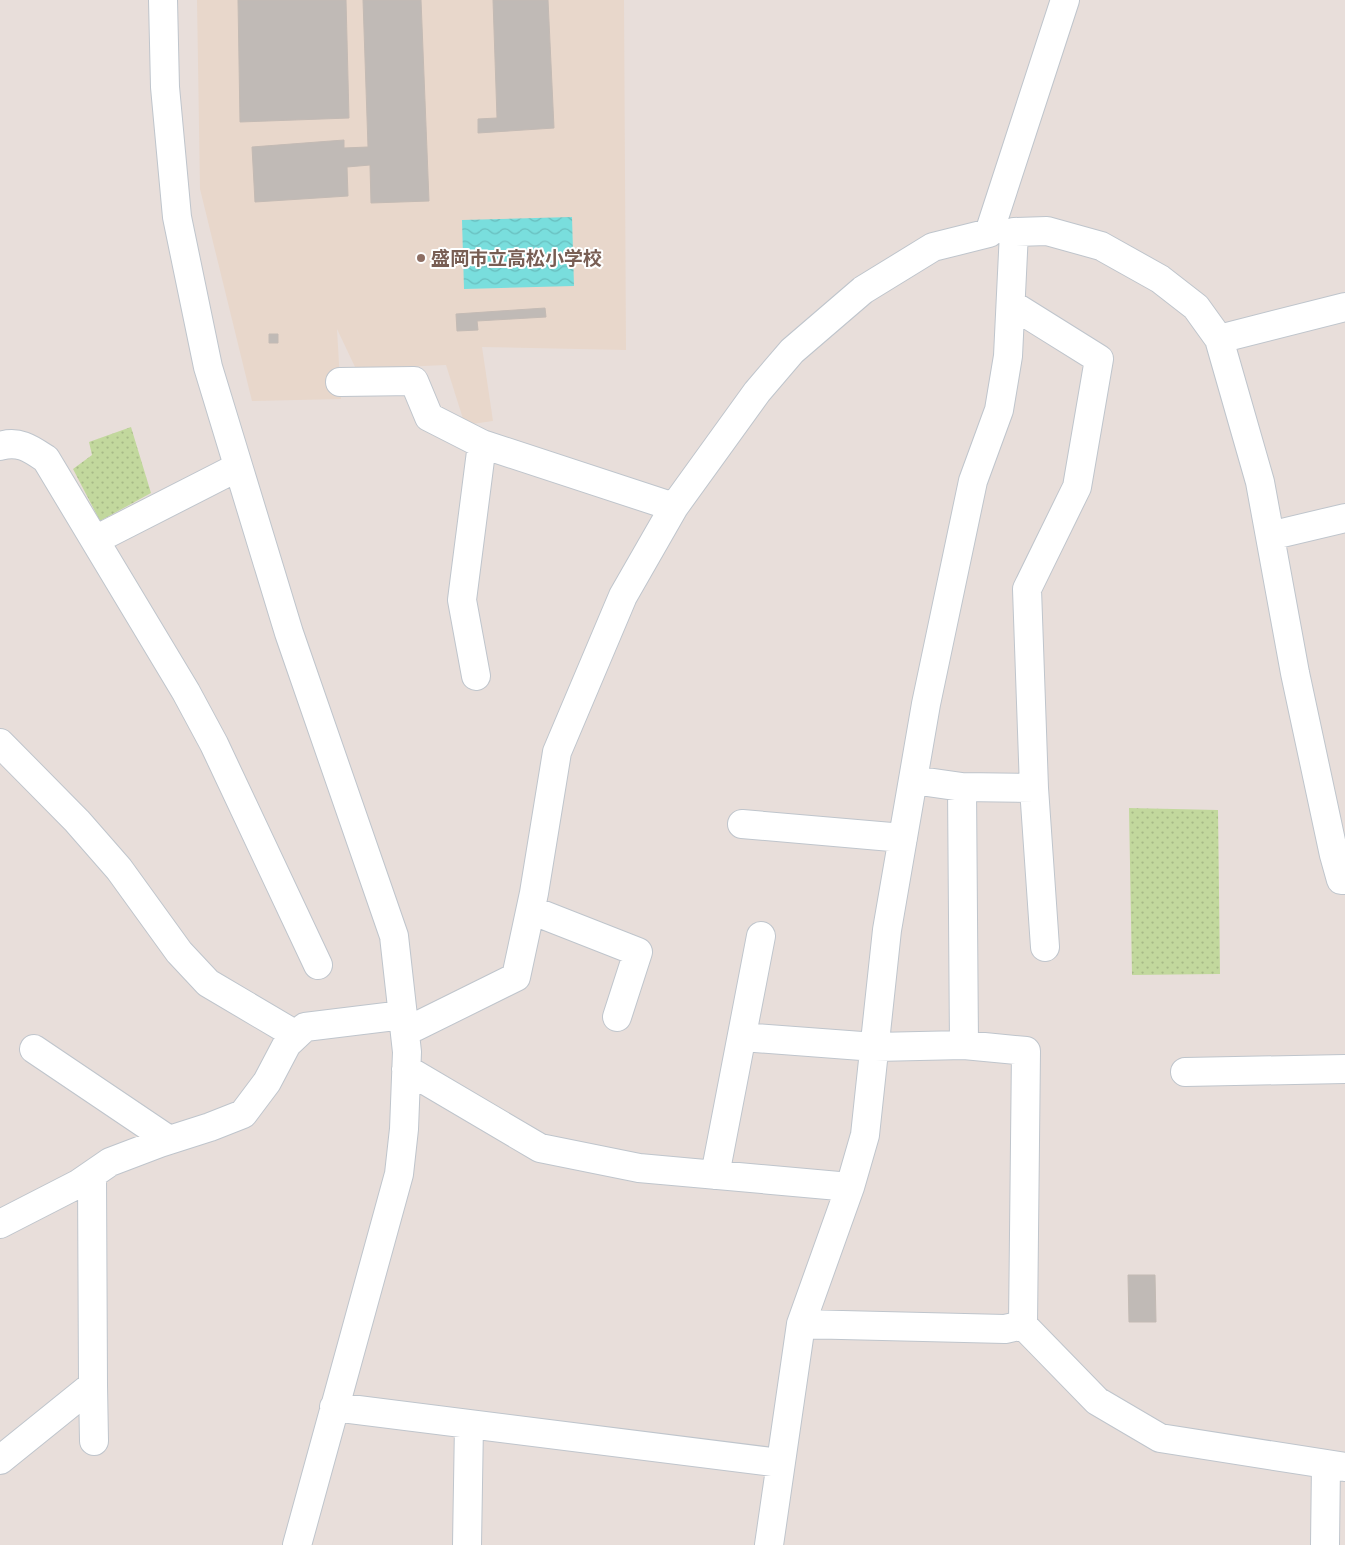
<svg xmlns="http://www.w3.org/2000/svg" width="1345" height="1545" font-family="Mulish,'Noto Sans JP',sans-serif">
<defs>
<pattern id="grass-dots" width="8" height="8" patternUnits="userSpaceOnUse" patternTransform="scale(1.25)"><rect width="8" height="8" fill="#c2d89d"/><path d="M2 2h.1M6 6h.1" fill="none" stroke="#a7b987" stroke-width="1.8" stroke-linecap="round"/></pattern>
<pattern id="water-waves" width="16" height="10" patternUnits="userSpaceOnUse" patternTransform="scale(1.25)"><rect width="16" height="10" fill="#79dedd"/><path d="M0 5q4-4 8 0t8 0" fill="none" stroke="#69bebe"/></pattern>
</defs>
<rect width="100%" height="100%" fill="#e8deda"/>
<path fill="#e8d7cb" d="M197,0H624L626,350L482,347L493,421L465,425L446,365L356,369L337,329L341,399L252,401L200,189Z"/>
<path fill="url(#grass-dots)" d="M131,427L151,493L100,521L73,469L92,455L89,442Z
M1129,808L1218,810L1220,974L1132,975Z"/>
<path fill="url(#water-waves)" d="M572,217L574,286L464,289L462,220Z"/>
<path fill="#c0bab6" stroke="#c3bab4" d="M238,0H346L349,118L240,122Z
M363,0H421L429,201L371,203L370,165L347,167L348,196L255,202L252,147L344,140V148L368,147Z
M493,0H548L554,128L478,133V119L497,118Z
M545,308L546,317L477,321L478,330L457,331L456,314Z
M269,334H278V343H269Z
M1128,1275H1155L1156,1322H1129Z"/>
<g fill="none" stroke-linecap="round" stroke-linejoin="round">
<defs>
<path id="minor" d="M163,0L165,87L177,217L208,367L289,633L394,936L407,1052L404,1129L399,1174L297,1545
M1011,304L1099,359L1077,487L1027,589L1034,788L1045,947
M1219,339L1345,307
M340,382L414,381L429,417L482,444L674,507
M0,446C19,440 31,449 46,459L186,692L214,744L318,965
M1270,536L1345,518
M95,540L238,467
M476,676L462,600L482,444
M0,743L77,821L119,869L179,952L208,983L296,1035
M913,780L962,787
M742,824L903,838
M531,910L638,952L617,1017
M415,1027L516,977L534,893L557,752L623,596L674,507L757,392L792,351L863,290L933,247L989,233L1065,0
M742,1037L875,1047L964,1045L1026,1051L1023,1325
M964,1045L962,787L1034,788
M34,1049L169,1140
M406,1069L540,1148L639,1168L850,1187
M1185,1072L1345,1069
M715,1175L761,936
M0,1224L78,1184L110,1162L160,1143L210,1127L243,1114L267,1082L287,1044L305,1027L403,1015
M801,1324L1005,1329L1023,1325L1097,1401L1160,1438L1345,1467
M93,1385L94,1441
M334,1407L780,1463
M0,1460L93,1385L92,1175
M467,1545L469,1424
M769,1545L801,1324L850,1187L865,1135L887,930L926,704L973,481L999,410L1008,356L1014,232L1047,231L1101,246L1160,279L1196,307L1219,339L1260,482L1295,673L1334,855L1341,880H1345
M1325,1545L1326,1464"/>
</defs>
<use href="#minor" stroke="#bfc5cc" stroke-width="30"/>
<use href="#minor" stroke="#fff" stroke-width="28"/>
</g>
<circle fill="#8d6e63" stroke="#fff" stroke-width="2" cx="421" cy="258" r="5"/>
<g text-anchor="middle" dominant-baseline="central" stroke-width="4" stroke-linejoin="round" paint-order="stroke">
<g font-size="19" font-weight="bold" fill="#785e54" stroke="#fff" text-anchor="start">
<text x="431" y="258">盛岡市立高松小学校</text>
</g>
</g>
</svg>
